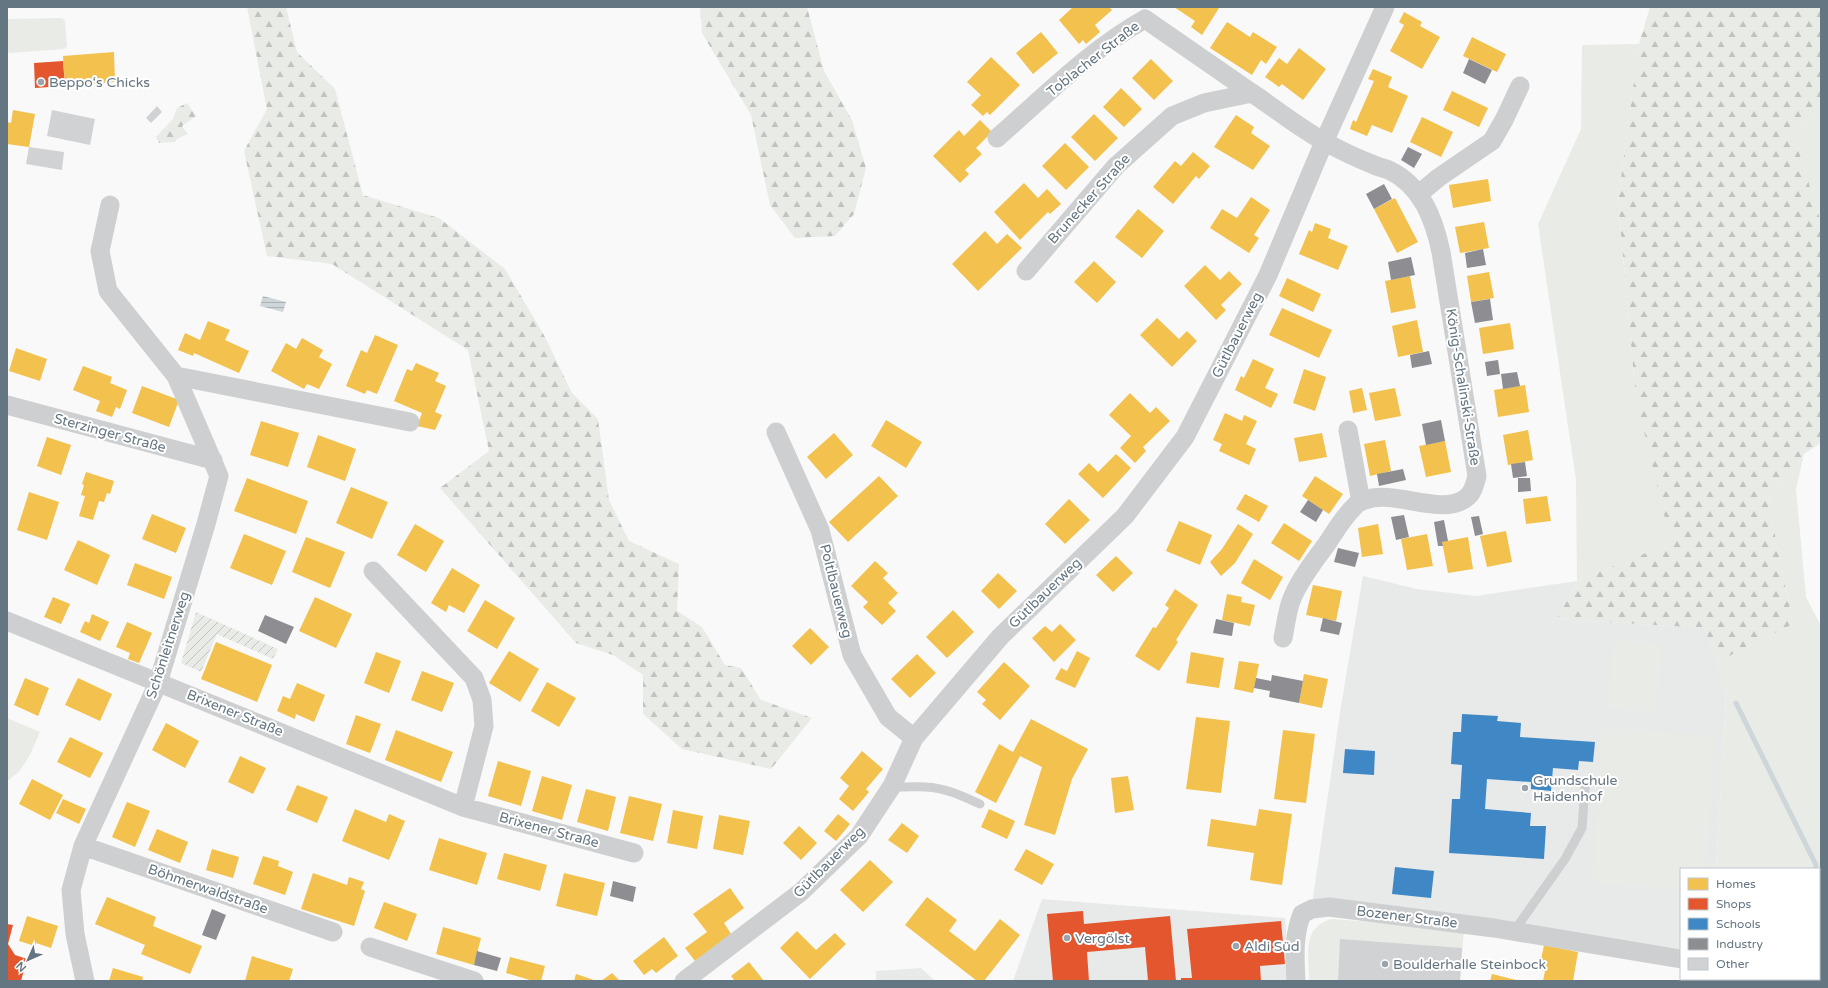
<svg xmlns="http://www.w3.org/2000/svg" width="1828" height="988" font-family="'Varela Round',sans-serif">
<defs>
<pattern id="forest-firs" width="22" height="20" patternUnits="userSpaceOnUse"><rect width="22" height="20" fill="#e8ebe6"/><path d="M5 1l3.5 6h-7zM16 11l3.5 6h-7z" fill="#c0c3c0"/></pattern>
<pattern id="garden-furrows" width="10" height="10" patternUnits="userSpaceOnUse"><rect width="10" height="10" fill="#e8ebe6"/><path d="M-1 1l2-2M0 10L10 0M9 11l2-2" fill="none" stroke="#c0c3c0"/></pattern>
<pattern id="water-rules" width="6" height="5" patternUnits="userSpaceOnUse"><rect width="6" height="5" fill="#ced6d9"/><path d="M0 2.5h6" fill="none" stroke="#abb2b5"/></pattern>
</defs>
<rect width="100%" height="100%" fill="#f9f9f9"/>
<path fill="#e8e9e9" d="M1363,576L1417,589L1476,596L1577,581L1557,619L1704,628L1717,662L1726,698L1716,869H1681V954L1312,904L1341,706Z
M1042,899L1285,918L1290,981H1013Z
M921,968L935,981H876V971Z
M1819,969L1821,970V981H1765L1766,979H1819Z"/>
<path fill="#e8ebe6" d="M62,18L65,21L67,46L64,49L10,53L7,51L8,19Z
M1639,44L1618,201L1636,398L1672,543L1577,581L1576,480L1538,224L1581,129L1582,45Z
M1821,105V222L1794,136Z
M1804,454L1796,489L1806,597L1821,626V970L1819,969V869H1716L1726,698L1717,662L1793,624L1768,500Z
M1614,640L1662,644L1657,712L1608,708Z
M7,718L40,732C31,752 26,769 7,781Z
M1602,728L1714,736L1706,869H1681V889L1593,883Z
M1332,919L1464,929L1460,981H1309C1309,955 1301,927 1332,919Z"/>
<path fill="url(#forest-firs)" d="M247,7H286L297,52L335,89L363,195L439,218L505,269L545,337L572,393L598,419L609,500L629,541L679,564L677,611L702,627L725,665L741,668L761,700L812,718L771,769L682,749L643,714V675L613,655L576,643L440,488L489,451L468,350L332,264L267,256L244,151L267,109Z
M700,7H807L824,71L852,120L866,168L854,214L835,236L795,238L770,205L751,115L702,33Z
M1650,7H1821V105L1794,136L1821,222V443L1804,454L1768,500L1793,624L1717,662L1704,628L1557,619L1577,581L1671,543L1636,398L1618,201L1639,44Z
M187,103L196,116L182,126L188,134L177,139L175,142L159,143L156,137L173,119L177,108Z"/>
<path fill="url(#garden-furrows)" d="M196,612L278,649L273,659L217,634L201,672L181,663Z"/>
<path fill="url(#water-rules)" d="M263,296L286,302L283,312L260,306Z"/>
<path fill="#f2c14e" d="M1073,7H1109L1112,10L1095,25L1100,32L1086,44L1083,40L1079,44L1059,20Z
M1174,7H1217L1219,8L1202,35L1191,27L1195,21Z
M1404,12L1422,22L1420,26L1440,37L1422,69L1390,51L1404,25L1399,22Z
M1227,22L1250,37L1253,32L1277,47L1266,64L1261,60L1252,75L1210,48Z
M1041,32L1058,53L1033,74L1016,53Z
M1472,37L1506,54L1497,72L1463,56Z
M1299,48L1326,69L1303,100L1282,84L1279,87L1265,77L1279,58L1287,64Z
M114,52L115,82L65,86L63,56Z
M991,57L1020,85L990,115L987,112L983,116L971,105L981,95L967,82Z
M1151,59L1173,81L1154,100L1132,78Z
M1373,69L1392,77L1388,87L1408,96L1392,133L1372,125L1367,136L1350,129L1353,120L1356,122L1374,81L1368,79Z
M1121,88L1142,109L1124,127L1103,107Z
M1452,91L1488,108L1479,127L1443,110Z
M13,110L35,114L29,147L7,144V122L11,123Z
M1094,114L1118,138L1095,161L1071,137Z
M1236,115L1254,127L1251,133L1270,146L1253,170L1214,147Z
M1422,117L1453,132L1441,157L1410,142Z
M980,120L992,132L976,148L982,154L965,170L969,174L960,183L933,156L959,130L964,136Z
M1065,143L1089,167L1066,190L1042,166Z
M1193,152L1210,166L1199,179L1196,176L1173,204L1153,187L1175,161L1181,166Z
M1488,179L1491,201L1453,208L1449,185Z
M1024,183L1038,198L1047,189L1061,204L1050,214L1048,212L1020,240L994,212Z
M1251,197L1270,210L1254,235L1259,238L1249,253L1210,228L1222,209L1237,218Z
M1395,198L1418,242L1397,253L1374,209Z
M1138,209L1164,231L1142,258L1115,237Z
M1484,222L1489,248L1460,253L1455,227Z
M1315,223L1331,229L1328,238L1348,246L1338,270L1299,254L1309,230L1312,232Z
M985,231L997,244L1007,234L1022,248L978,291L952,264Z
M1094,261L1116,282L1097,303L1074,282Z
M1205,265L1220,280L1229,271L1242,284L1221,305L1226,310L1216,320L1184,286Z
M1489,272L1494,298L1471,302L1467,276Z
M1410,276L1416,308L1391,313L1385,281Z
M1287,278L1321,294L1313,312L1279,296Z
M1282,308L1332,330L1319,358L1269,335Z
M1157,318L1179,339L1187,331L1197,341L1172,367L1140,335Z
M1417,320L1423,352L1398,357L1392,326Z
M208,321L230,330L225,340L249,351L239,373L194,353L193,356L178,350L185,333L200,340Z
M1510,323L1514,349L1483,354L1479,328Z
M375,335L398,345L377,394L367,390L365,394L346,386L361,350L367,353Z
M302,338L323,350L319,357L332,364L319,389L307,384L304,389L271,371L286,343L296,349Z
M16,348L47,359L40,381L9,371Z
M1253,359L1274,369L1265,388L1278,394L1271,408L1235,390L1241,376L1244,378Z
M416,363L439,373L435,381L446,386L435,412L442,415L435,430L417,426L422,413L394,401L407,369L412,371Z
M83,366L112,377L110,383L127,390L120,409L116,407L112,417L96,411L100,401L73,390Z
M1304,369L1326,377L1315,411L1293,403Z
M1525,385L1529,412L1498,417L1494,390Z
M142,386L179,400L169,427L132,413Z
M1362,388L1367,410L1353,413L1349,391Z
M1395,388L1401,416L1375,421L1369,393Z
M1130,393L1150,413L1156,407L1170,421L1143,447L1146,451L1135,463L1120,448L1131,436L1109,415Z
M1225,413L1242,421L1244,415L1257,421L1246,444L1256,449L1249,465L1219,451L1222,444L1213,440Z
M886,420L922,442L906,468L871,446Z
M261,421L299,433L288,467L250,455Z
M1528,430L1533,460L1508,465L1503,435Z
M834,433L853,455L826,479L807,457Z
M1322,433L1327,457L1299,462L1294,438Z
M318,435L356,449L345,481L307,467Z
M47,437L71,445L61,475L37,466Z
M1385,440L1391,471L1370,476L1364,444Z
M1445,441L1451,472L1426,477L1419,446Z
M1116,454L1131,468L1103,498L1078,474L1089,463L1098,472Z
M86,472L114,481L110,494L107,493L104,502L99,501L93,520L79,516L85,496L81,495L84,485L82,484Z
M879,476L898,496L848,542L829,522Z
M1315,476L1343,494L1329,514L1302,496Z
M247,478L308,501L296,534L234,511Z
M351,487L388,502L372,539L336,523Z
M29,492L59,502L47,540L17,530Z
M1245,494L1268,506L1259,522L1236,509Z
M1547,496L1551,521L1526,524L1523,499Z
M1069,499L1090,520L1065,544L1045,524Z
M152,514L186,528L176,553L142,539Z
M1179,521L1212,535L1200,565L1166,551Z
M1284,523L1312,541L1299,561L1271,543Z
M415,524L444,541L426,572L397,555Z
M1238,524L1253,534L1235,563L1221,576L1210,562L1222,549Z
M1378,524L1383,554L1362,557L1358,528Z
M1506,531L1512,562L1487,567L1480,536Z
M244,534L286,551L272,585L230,568Z
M1427,534L1433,566L1407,570L1401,539Z
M306,537L345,552L330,588L292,572Z
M1468,537L1473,569L1448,573L1442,542Z
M78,540L110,555L97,585L64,570Z
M1116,556L1133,573L1113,592L1096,575Z
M1254,559L1283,577L1270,600L1241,583Z
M875,561L888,573L883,578L898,593L888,603L896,611L882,625L863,607L868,602L851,586Z
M135,563L172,577L164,599L127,585Z
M452,568L480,585L464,613L449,605L446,612L431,603Z
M998,573L1017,591L999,609L981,591Z
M1313,585L1342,591L1336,621L1306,615Z
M1175,589L1198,605L1176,640L1178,642L1159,671L1135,656L1153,627L1156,628L1169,608L1165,605Z
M1227,594L1242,597L1241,602L1255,605L1250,626L1222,620Z
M53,597L70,604L61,624L44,617Z
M315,597L352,614L336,648L299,631Z
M485,600L515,618L497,649L467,631Z
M953,610L974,632L947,658L926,637Z
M92,614L109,622L100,641L80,632L85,621L89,623Z
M127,622L152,633L139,663L128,659L130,653L116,647Z
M1060,624L1076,640L1054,662L1032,638L1045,626L1052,632Z
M810,628L829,647L811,665L792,646Z
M216,642L272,665L257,702L201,679Z
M509,651L539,669L520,702L489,683Z
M1077,651L1090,658L1075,688L1055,679L1061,668L1067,671Z
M376,652L401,661L389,693L364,683Z
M1191,652L1224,658L1219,688L1186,683Z
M917,654L936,673L910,698L891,679Z
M1239,661L1259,664L1253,693L1234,689Z
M1004,662L1030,686L1000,720L982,704L986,700L977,692Z
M422,671L454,683L442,712L411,700Z
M1304,674L1328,679L1322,708L1299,703Z
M25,678L49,688L38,716L14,705Z
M78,678L112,694L100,721L65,705Z
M547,682L576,698L559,727L531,711Z
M297,683L325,695L314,722L296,714L295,719L277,711L283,696L290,699Z
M356,715L381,724L370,753L346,744Z
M1196,717L1230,721L1221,793L1186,789Z
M1031,719L1088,749L1072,779L1055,835L1024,825L1042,767L1020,756L996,803L975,792L999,744L1013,752Z
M166,723L199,741L185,768L152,750Z
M396,730L453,752L441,782L385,760Z
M1283,730L1315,734L1306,803L1274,799Z
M70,737L103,753L90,778L57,762Z
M862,751L883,769L866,789L869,792L853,811L839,799L849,786L840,778Z
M240,756L266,768L253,794L228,782Z
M498,761L531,771L521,806L488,796Z
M542,776L572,785L562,820L532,811Z
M1128,776L1134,810L1115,813L1111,778Z
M32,779L63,795L50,820L19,804Z
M297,785L328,797L317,823L286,810Z
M586,789L616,797L608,831L577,822Z
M629,796L662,804L653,841L620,833Z
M63,799L86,809L79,824L56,813Z
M127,802L150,811L135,847L112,837Z
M355,809L386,822L389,814L405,821L389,860L342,841Z
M989,809L1015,821L1007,839L981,827Z
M1259,809L1292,814L1282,885L1250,880L1254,853L1207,846L1211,819L1256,826Z
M673,810L703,816L697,849L667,843Z
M838,814L850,824L836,841L824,831Z
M719,815L750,821L743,855L713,849Z
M902,823L919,836L907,853L888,840Z
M799,826L817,843L801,860L783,843Z
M157,829L188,842L180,863L148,850Z
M439,838L487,853L477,885L429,870Z
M212,849L239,857L233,878L206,870Z
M1026,849L1054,864L1042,885L1014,870Z
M504,853L547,865L540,891L497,879Z
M263,856L279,861L278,866L293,872L285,895L253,884Z
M870,860L893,882L863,912L840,890Z
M313,873L347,885L349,877L364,882L361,889L365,891L354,926L301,909Z
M564,873L605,883L597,916L556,906Z
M730,888L744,908L724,923L731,934L695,961L685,948L707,932L693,914Z
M107,897L156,917L153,926L202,946L190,974L141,954L145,945L95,924Z
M927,897L957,920L949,931L975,951L1000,919L1020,935L984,981H977L905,925Z
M384,902L417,914L407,941L374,928Z
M27,916L58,926L51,948L36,943L35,946L19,941Z
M443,927L481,938L474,965L436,954Z
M797,931L816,950L835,933L846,944L810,979L780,948Z
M664,937L678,956L656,973L652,969L644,975L633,961Z
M1544,945L1578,952L1573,981H1543L1545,971L1539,969Z
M252,956L293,969L289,981H245Z
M510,957L545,966L541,981H533L506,973Z
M749,962L764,981H735L731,976Z
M113,968L143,977L142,981H109Z
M612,973L620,981H601Z
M576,974L597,981H574Z
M1492,974L1516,980V981H1490Z"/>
<path fill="#e4572e" d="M63,61L65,86L35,88L34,63Z
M1083,911L1084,924L1170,916L1176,981H1148L1145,947L1087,952L1089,981H1053L1047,914Z
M1281,921L1285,964L1260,966L1261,981H1181V978H1192L1187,929Z
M7,924L13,925L8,944L15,955L27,959L21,981H7Z"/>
<path fill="#3f88c5" d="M1462,714L1498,716L1497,721L1521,723L1520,737L1595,742L1593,762L1579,761L1578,770L1553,768L1551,791L1531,789V782L1487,779L1485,809L1531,813L1530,826H1546L1544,859L1449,853L1452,799H1460L1462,765L1451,764L1453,732H1461Z
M1345,749L1375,751L1374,775L1343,773Z
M1395,867L1434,871L1431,898L1392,894Z"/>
<path fill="#8d8d92" d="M1469,59L1492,70L1485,84L1463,73Z
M1408,147L1422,154L1414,168L1401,160Z
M1384,184L1392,199L1374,209L1366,194Z
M1483,249L1486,265L1467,268L1465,253Z
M1411,257L1415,275L1391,280L1388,262Z
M1490,299L1493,320L1475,323L1471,302Z
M1429,351L1432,364L1412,368L1410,355Z
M1498,360L1500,374L1487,376L1485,362Z
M1517,372L1520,386L1503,389L1501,374Z
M1441,420L1445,441L1426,445L1422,424Z
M1525,462L1527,476L1513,478L1511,464Z
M1403,469L1406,480L1379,486L1377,474Z
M1518,478H1530L1531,491L1518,492Z
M1308,500L1323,510L1316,522L1300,512Z
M1404,515L1409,537L1396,540L1391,517Z
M1479,516L1483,534L1475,536L1471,517Z
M1444,520L1448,541L1442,542L1443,546H1438L1434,522Z
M1338,548L1359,553L1355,567L1334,562Z
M265,615L294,627L286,644L258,631Z
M1323,618L1342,623L1339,635L1320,631Z
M1216,619L1234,623L1232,636L1213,633Z
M1272,675L1303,681L1299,703L1269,697L1270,691L1254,688L1256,678L1271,681Z
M613,881L636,887L633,902L610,896Z
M212,909L226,915L216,940L202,935Z
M477,951L501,958L497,971L474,965Z
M1695,979H1709L1708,981H1695Z"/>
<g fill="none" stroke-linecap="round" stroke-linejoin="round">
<path stroke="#ced6d9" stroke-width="5" d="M1736,703L1816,865V869"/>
</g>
<path fill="#d0d2d3" d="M157,106L162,112L151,123L146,118Z
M52,110L95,119L90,145L47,136Z
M29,147L64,152L62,170L26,164Z
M1340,939L1462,948L1460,981H1338Z"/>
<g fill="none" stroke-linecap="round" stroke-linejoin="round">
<path stroke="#cecfd0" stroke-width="9" d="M892,786C904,788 915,786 926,787C946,788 962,796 980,804
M1514,931L1565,859L1582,828L1585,788"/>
<path stroke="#cecfd0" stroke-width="19" d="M997,138C1044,97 1091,49 1145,19L1252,93
M1419,194L1438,178L1492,141L1504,120L1520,86
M1026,271L1116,166L1172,116L1204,103L1252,93C1276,109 1299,128 1325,142C1340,150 1356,158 1372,164C1377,167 1384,168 1389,170C1422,186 1434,219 1441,252L1477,476C1475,484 1473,493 1466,498C1442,517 1395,489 1365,500C1362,501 1357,503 1355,506C1343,517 1335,532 1326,545C1314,561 1301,578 1293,596C1287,609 1286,624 1283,638
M176,376L410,422
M7,405L213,460
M1348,430L1361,502
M776,432L820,530L852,655L888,717L914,738
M373,571L474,678L482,700L484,726L463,807
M7,621L463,807L634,853
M83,846L333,932
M370,947L474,981
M85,981L75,934L71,890L83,846L158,683L206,524L219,476L176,376L108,291L100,251L110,205
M684,981L801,892L859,836L892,786L914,738L1000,637L1125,516L1185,437L1268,275L1324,142L1385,7
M1296,981C1295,958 1293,936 1302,914L1312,909L1329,907L1494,928L1681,959"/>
</g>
<g fill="#99a4ac" stroke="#fff" stroke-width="1.5">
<circle cx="41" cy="82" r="4"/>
<circle cx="1525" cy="788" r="4"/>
<circle cx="1067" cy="938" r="4"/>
<circle cx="1236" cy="946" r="4"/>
<circle cx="1385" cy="964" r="4"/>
</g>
<g text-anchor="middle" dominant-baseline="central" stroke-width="4" stroke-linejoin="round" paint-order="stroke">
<g font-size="14" fill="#657683" stroke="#fff">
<text transform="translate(1093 59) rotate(-38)">Toblacher Straße</text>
<text transform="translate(1089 199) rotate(-48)">Brunecker Straße</text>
<text transform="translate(1237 335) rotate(-63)">Gütlbauerweg</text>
<text transform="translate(1463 387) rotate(81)">König-Schalinski-Straße</text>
<text transform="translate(110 433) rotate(15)">Sterzinger Straße</text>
<text transform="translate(836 591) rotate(76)">Poltlbauerweg</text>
<text transform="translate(1045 593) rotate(-44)">Gütlbauerweg</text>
<text transform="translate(168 645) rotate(-72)">Schönleitnerweg</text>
<text transform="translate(235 713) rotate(22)">Brixener Straße</text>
<text transform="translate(549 830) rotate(15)">Brixener Straße</text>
<text transform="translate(829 862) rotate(-45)">Gütlbauerweg</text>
<text transform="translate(208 889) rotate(19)">Böhmerwaldstraße</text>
<text transform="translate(1407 917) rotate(7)">Bozener Straße</text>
</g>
<g font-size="14" fill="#657683" stroke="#fff" text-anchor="start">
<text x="49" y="82">Beppo‘s Chicks</text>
<text x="1533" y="780">Grundschule<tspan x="1533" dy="16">Haidenhof</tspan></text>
<text x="1075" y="938">Vergölst</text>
<text x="1244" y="946">Aldi Süd</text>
<text x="1393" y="964">Boulderhalle Steinbock</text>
</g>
</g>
<rect width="1828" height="988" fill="none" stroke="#657683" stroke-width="16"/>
<rect x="1680" y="868" width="140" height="112" fill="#ffffff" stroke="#c1c8cd"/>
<rect x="1688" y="878" width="20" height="12" fill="#f2c14e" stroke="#c1c8cd"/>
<text x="1716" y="888" font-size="12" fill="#657683">Homes</text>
<rect x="1688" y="898" width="20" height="12" fill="#e4572e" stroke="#c1c8cd"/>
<text x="1716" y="908" font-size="12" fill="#657683">Shops</text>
<rect x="1688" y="918" width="20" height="12" fill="#3f88c5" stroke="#c1c8cd"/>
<text x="1716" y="928" font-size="12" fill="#657683">Schools</text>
<rect x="1688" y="938" width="20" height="12" fill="#8d8d92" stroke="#c1c8cd"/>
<text x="1716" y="948" font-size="12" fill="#657683">Industry</text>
<rect x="1688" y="958" width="20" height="12" fill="#d0d2d3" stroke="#c1c8cd"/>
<text x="1716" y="968" font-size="12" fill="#657683">Other</text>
<g transform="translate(28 960) rotate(225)" stroke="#ffffff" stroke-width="3" paint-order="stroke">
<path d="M0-3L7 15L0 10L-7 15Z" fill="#657683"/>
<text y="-6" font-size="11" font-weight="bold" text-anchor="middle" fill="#657683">N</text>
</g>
</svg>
